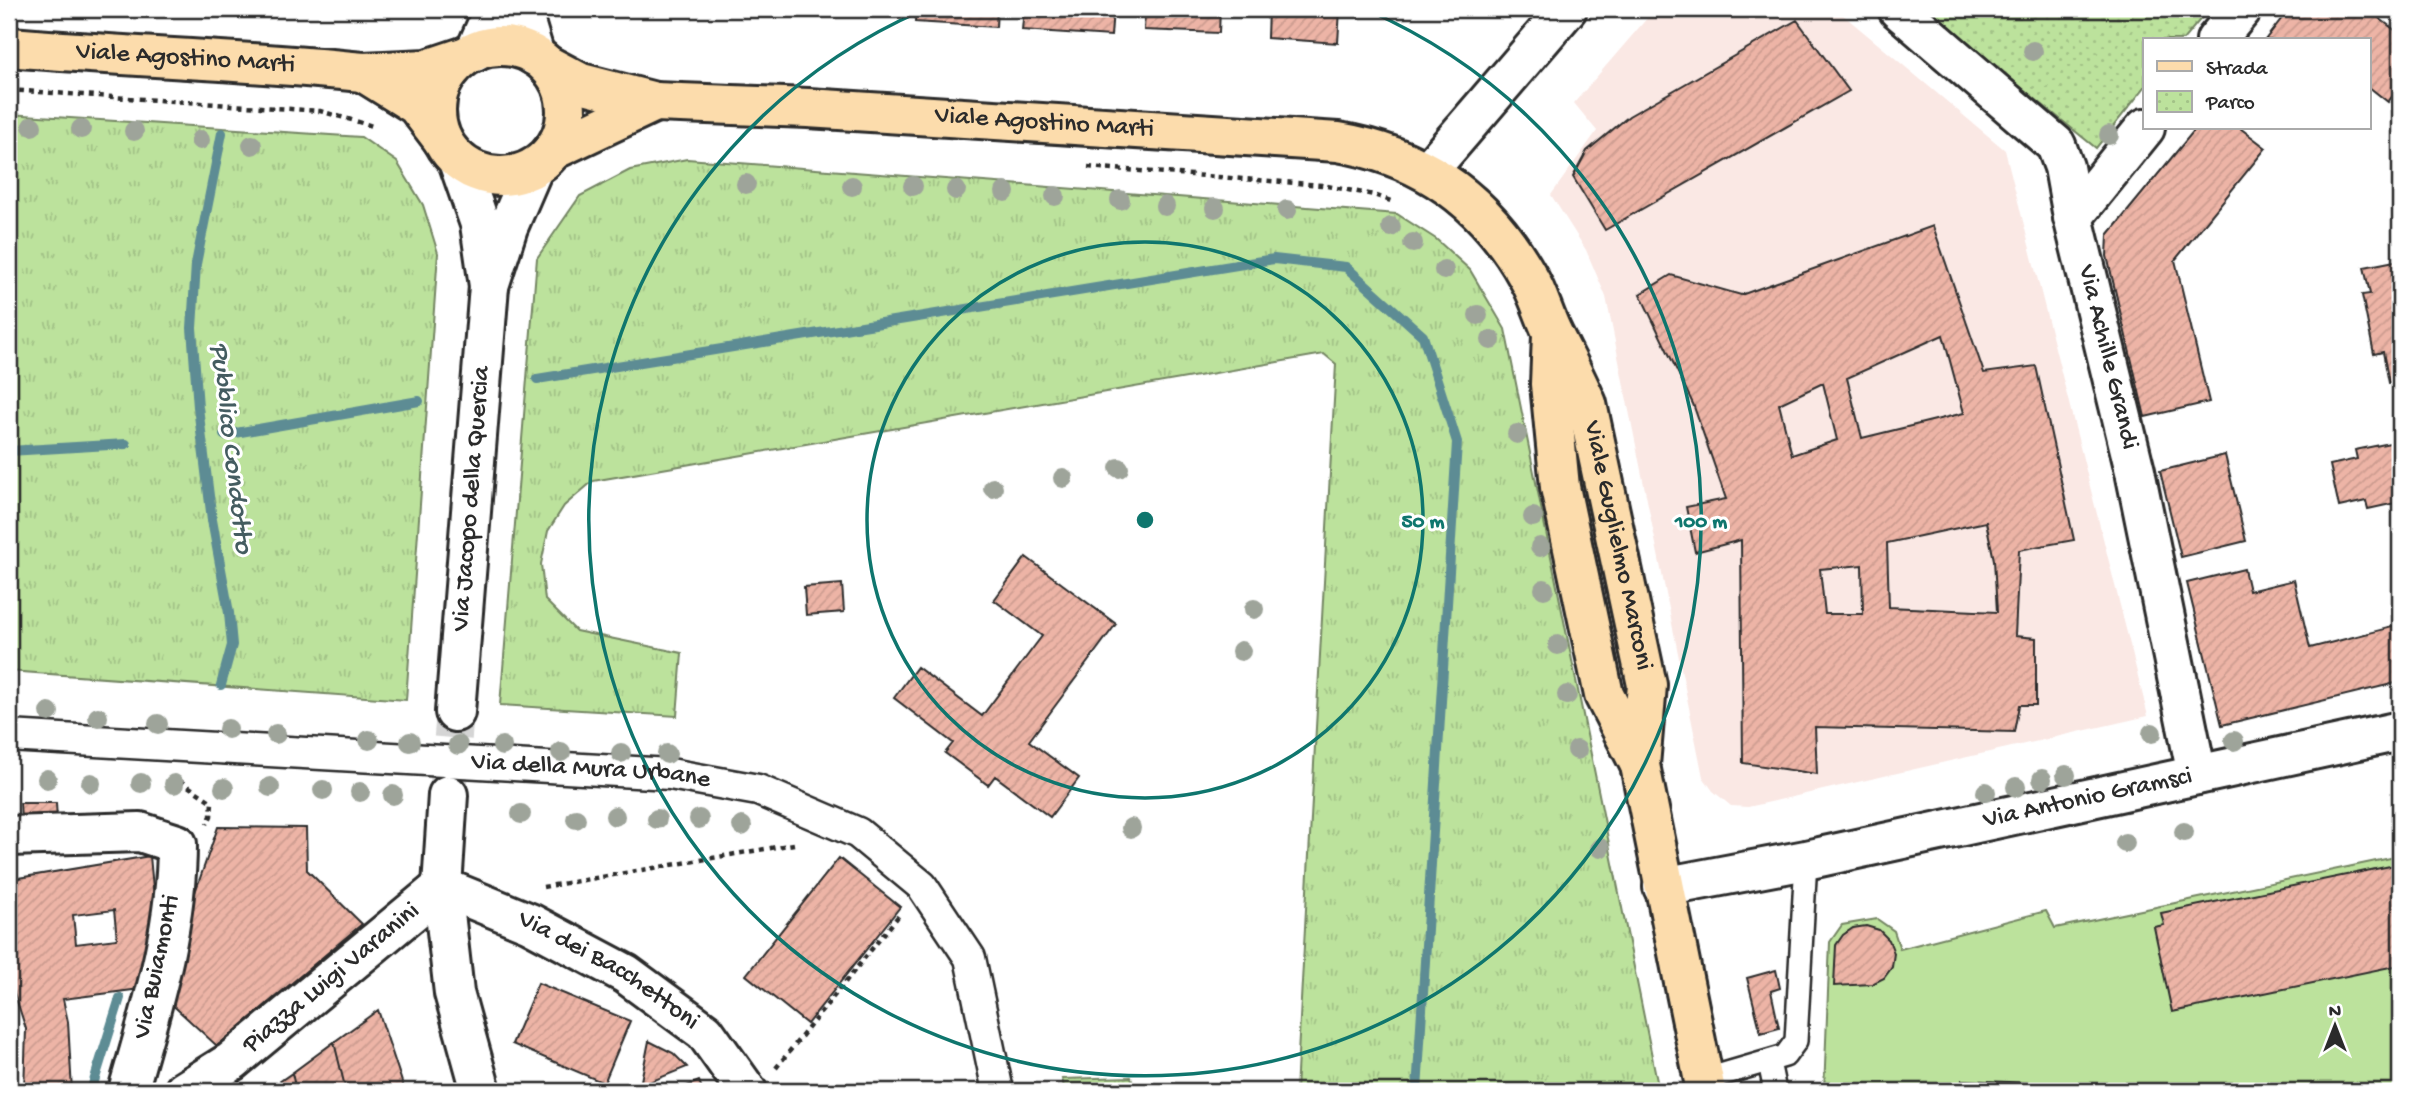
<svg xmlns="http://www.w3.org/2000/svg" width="2409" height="1100" font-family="'Gochi Hand',sans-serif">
<defs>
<pattern id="grass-tufts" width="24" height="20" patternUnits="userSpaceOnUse" patternTransform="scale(1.75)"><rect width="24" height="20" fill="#bce29c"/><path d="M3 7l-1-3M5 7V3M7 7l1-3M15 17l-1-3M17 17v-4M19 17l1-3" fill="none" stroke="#a2c287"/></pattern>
<pattern id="park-dots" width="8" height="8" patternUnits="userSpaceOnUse" patternTransform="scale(1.75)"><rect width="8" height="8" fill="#bce29c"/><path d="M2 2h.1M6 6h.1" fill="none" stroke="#a2c287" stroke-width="1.8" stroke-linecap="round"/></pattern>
<pattern id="building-hatch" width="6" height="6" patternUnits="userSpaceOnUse" patternTransform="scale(1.75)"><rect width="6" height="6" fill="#edb4a6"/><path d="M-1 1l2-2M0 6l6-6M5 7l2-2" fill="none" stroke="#cb9b8f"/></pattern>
</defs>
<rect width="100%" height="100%" fill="#fff"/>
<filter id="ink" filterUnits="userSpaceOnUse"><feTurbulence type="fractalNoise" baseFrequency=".0143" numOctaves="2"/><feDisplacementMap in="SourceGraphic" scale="14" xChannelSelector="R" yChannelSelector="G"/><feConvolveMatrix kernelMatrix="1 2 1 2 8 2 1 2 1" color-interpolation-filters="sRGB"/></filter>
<g filter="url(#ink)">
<path fill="#fae8e4" d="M1655,9H1836L2005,150L2148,716L1748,807L1731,806L1713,791L1703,777L1606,297L1586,250L1551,195L1597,131L1574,103Z"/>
<path fill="url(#grass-tufts)" stroke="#748664" stroke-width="2" d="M9,114L361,137L397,162L423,205L438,253L406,700L9,671Z
M687,159L1397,214L1436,239L1470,270L1505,329L1659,1091H1296L1336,364L1324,354L593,481L564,506L548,531L541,564L545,600L576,631L682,653L677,716L500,705L537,258L580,196L630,170Z
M1131,1077L1136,1091H1065L1062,1079Z"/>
<path fill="url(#park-dots)" stroke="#748664" stroke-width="2" d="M1924,9H2209L2183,40H2145V87L2096,148Z"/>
<path fill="#bce29c" stroke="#748664" stroke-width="2" d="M2400,856V1091H1824L1830,942L1842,925L1877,919L1894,931L1900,949L2046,911L2055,928Z"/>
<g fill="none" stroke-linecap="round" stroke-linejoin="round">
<path stroke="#5d8c94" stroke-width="10" d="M537,379L1274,259L1346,267L1423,336L1457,442L1417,1091
M224,435L419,401
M9,451L126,444
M221,685L232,645L229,613L212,520L198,407L192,328L196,264L222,133
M91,1091L120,998"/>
</g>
<path fill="url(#building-hatch)" stroke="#2b2b2b" stroke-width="2" fill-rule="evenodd" d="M916,9H997L996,27L915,22Z
M1024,9H1113L1111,36L1022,30Z
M1145,9H1220L1219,33L1144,30Z
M1268,9H1340L1338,43L1267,38Z
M2289,9H2367L2400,34V86L2388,102L2369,87V40H2265Z
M1797,20L1849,91L1605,230L1573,177L1587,151L1629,116Z
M2196,128H2240L2266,148L2175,260L2209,402L2145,417L2107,256L2108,235Z
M1933,226L1984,373L2036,366L2074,540L2019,550L2015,636L2036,638V705H2019L2014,732L1815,727L1817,774L1743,763L1741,540L1695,552L1686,507L1726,499L1693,404L1640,294L1671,275L1741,295ZM1943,335L1964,413L1862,438L1847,378ZM1823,383L1837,440L1792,455L1779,404ZM1986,522L1994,560L1997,612L1889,607L1887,543ZM1862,565L1863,614H1825L1820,569Z
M2400,260V380L2389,383L2383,352L2374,354L2362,295L2370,294L2364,267Z
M2400,441V502L2368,509L2366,501L2339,507L2330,465L2357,459L2355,450Z
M2225,455L2246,541L2181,557L2160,471Z
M1026,557L1116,624L1029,741L1079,778L1050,817L995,776L988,785L945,753L953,743L894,698L917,667L982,716L1042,636L994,600Z
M2244,569L2249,591L2294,580L2310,648L2400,625V682L2222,725L2187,583Z
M842,584L844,612L806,615L804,587Z
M20,803H56L57,820L21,821Z
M218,827L306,828L307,870L362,924L217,1046L165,998V978Z
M150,856L157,931L140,989L63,999L68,1022L72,1091H24L26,1029L12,986L9,987V869H11L12,879ZM114,910L117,939L76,944L73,915Z
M839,858L900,907L807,1024L746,975Z
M2400,864V965L2172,1012L2154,927L2164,925L2161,913Z
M1866,926L1879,930L1889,940L1894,953L1892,967L1884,978L1872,984L1834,986L1836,945L1843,935L1853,928Z
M1776,970L1780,988L1771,991L1779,1028L1761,1033L1747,978Z
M538,983L630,1021L604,1083L512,1044Z
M378,1010L405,1091H346L334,1042Z
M649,1041L673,1053L687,1067L640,1086Z
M334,1042L346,1091H296L292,1073Z
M292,1073L296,1091H266Z
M1962,1080L2053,1084V1091H1961Z
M699,1081L703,1091H675Z"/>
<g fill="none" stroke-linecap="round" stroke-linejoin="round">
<path stroke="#d5d5d5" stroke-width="38" stroke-dasharray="38 19" stroke-linecap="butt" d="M448,795L455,712"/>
<defs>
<path id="service" d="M1769,1062L1775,1091
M1703,1080L1785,1056L1796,1041L1806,860"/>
<g id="pedestrian">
<path id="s1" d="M9,736L670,774L758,790L858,833L922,886L970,958L998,1091"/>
</g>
<g id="minor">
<path d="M521,9L535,56"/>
<path id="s2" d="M1898,9L2056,145L2064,167L2073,217L2135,471L2197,775"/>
<path d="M2216,40L2242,9"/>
<path d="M475,52L494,9"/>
<path d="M458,161L480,224L489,286L508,227L533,169"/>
<path d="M1428,171L1567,9"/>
<path d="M2073,217L2145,128"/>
<path id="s3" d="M455,712L489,286"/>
<path d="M448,795L442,887L454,993L481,1091"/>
<path d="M9,836L140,832L177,844C177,929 151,1010 128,1091"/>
<path id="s4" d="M442,887L530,923L626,974L705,1032L747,1091"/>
<path id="s5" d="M1663,887L1806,860L2400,731"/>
<path id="s6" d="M184,1091L232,1061L442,887"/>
</g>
<g id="primary">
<circle cx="501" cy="111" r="65"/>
<path id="s7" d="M9,47C127,57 245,60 363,72"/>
<path d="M547,65L581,83L655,102L553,150"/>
<path id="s8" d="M655,102L808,108L1338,142C1422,156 1486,201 1528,277C1539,295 1544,317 1554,336C1565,358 1577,380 1587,404L1647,685L1640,765L1642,775L1706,1091"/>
<path d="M442,139L416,105L363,72L427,69L463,57"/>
<path d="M1552,335L1550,384L1560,487L1604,695L1640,765"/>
</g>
</defs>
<use href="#service" stroke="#2b2b2b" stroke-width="26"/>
<use href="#pedestrian" stroke="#2b2b2b" stroke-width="35"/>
<use href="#minor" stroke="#2b2b2b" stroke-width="44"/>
<use href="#primary" stroke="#2b2b2b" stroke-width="44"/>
<path stroke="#2b2b2b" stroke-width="4.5" stroke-dasharray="5 5" stroke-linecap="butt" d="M9,90L320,111L376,127
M1088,167L1322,185L1374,195L1391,201
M180,781L212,802L211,816L207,824
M543,887L794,844
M776,1068L900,914"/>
<use href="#service" stroke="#fff" stroke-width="21"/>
<use href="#pedestrian" stroke="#fff" stroke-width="30"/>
<use href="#minor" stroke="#fff" stroke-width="38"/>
<use href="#primary" stroke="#fcdcac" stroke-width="38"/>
</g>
<g fill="#9ea49a">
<circle cx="2033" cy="51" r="10"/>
<circle cx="32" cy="126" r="10"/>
<circle cx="81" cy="129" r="10"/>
<circle cx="134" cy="131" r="10"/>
<circle cx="2109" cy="135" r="10"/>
<circle cx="200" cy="140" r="10"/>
<circle cx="252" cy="145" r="10"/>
<circle cx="746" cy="184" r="10"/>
<circle cx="852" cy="186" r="10"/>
<circle cx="913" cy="186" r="10"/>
<circle cx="956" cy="190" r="10"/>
<circle cx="1005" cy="192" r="10"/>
<circle cx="1055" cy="196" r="10"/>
<circle cx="1120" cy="200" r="10"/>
<circle cx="1165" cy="206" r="10"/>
<circle cx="1215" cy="208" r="10"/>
<circle cx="1287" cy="210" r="10"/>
<circle cx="1391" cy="227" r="10"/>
<circle cx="1413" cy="243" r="10"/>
<circle cx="1444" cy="270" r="10"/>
<circle cx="1478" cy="315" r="10"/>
<circle cx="1491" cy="340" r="10"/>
<circle cx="1517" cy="434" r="10"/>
<circle cx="1119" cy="468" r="10"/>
<circle cx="1063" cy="478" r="10"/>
<circle cx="993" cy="488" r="10"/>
<circle cx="1533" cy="517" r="10"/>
<circle cx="1540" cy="547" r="10"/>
<circle cx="1544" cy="589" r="10"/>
<circle cx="1254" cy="609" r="10"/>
<circle cx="1558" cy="645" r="10"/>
<circle cx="1241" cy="651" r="10"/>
<circle cx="1567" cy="695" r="10"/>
<circle cx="49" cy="712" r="10"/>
<circle cx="98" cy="717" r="10"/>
<circle cx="158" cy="724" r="10"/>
<circle cx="228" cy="729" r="10"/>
<circle cx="2152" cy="733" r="10"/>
<circle cx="276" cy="734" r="10"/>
<circle cx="369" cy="740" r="10"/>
<circle cx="2234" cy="741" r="10"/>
<circle cx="410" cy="742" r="10"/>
<circle cx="458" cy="745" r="10"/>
<circle cx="502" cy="746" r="10"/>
<circle cx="1577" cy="750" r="10"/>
<circle cx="561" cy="752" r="10"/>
<circle cx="621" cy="753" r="10"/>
<circle cx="667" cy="754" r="10"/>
<circle cx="2066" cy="775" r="10"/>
<circle cx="47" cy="779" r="10"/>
<circle cx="2042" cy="779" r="10"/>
<circle cx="91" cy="783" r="10"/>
<circle cx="141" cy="783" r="10"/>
<circle cx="174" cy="784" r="10"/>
<circle cx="270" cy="787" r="10"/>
<circle cx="2016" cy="787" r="10"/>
<circle cx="224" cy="788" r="10"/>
<circle cx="323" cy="790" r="10"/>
<circle cx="360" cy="792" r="10"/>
<circle cx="1986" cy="792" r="10"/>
<circle cx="393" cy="795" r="10"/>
<circle cx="521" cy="814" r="10"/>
<circle cx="615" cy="816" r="10"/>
<circle cx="576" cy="819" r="10"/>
<circle cx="657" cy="819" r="10"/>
<circle cx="699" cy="819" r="10"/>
<circle cx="742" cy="826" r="10"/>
<circle cx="1131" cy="828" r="10"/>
<circle cx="2184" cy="832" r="10"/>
<circle cx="2125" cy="843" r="10"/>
<circle cx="1600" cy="848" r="10"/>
</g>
</g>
<g fill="none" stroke="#0f766e" stroke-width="3.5">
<circle cx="1145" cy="520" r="278"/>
<path d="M1367 10A556 556 0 1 1 923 10"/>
</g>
<g text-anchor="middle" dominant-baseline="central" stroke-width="6" stroke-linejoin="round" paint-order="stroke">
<g font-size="26" fill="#2b2b2b" stroke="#fff">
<text stroke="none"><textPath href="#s7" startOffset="177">Viale Agostino Marti</textPath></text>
<text stroke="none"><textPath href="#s8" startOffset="390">Viale Agostino Marti</textPath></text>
<text stroke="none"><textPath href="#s2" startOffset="427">Via Achille Grandi</textPath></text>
<text stroke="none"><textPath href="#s3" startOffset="214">Via Jacopo della Quercia</textPath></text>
<text stroke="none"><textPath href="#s8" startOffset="1211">Viale Guglielmo Marconi</textPath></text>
<text stroke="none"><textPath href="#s1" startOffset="583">Via della Mura Urbane</textPath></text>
<text stroke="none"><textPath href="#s5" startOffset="434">Via Antonio Gramsci</textPath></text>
<text transform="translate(158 967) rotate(-78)">Via Buiamonti</text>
<text stroke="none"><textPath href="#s4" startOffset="187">Via dei Bacchettoni</textPath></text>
<text stroke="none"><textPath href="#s6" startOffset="186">Piazza Luigi Varanini</textPath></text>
</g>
<g font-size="28" font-style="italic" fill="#445c60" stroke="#fff">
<text transform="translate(230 448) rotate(83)">Pubblico Condotto</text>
</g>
</g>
<circle cx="1145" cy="520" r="10" fill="#0f766e" stroke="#fff" stroke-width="3.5"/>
<g font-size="21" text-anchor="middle" font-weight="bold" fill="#0f766e" stroke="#fff" stroke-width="6" stroke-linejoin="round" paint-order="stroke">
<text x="1423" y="527">50 m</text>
<text x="1701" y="527">100 m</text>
</g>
<rect width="2409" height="1100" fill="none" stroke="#fff" stroke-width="35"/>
<rect x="18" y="18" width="2374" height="1065" fill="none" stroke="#2b2b2b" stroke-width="2.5" filter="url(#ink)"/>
<rect x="2143" y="38" width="228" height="91" fill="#ffffff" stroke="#aaaaaa" stroke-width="2"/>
<rect x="2157" y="61" width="35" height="10" fill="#fcdcac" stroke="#aaaaaa" stroke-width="2"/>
<text x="2206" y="74" font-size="21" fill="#2b2b2b">Strada</text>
<rect x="2157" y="91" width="35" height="21" fill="url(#park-dots)" stroke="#aaaaaa" stroke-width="2"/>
<text x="2206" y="108" font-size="21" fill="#2b2b2b">Parco</text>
<g transform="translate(2335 1026)" stroke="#ffffff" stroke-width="5" paint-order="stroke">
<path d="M0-5L12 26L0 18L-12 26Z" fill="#2b2b2b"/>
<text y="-10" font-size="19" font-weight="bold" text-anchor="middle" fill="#2b2b2b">N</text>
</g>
</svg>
